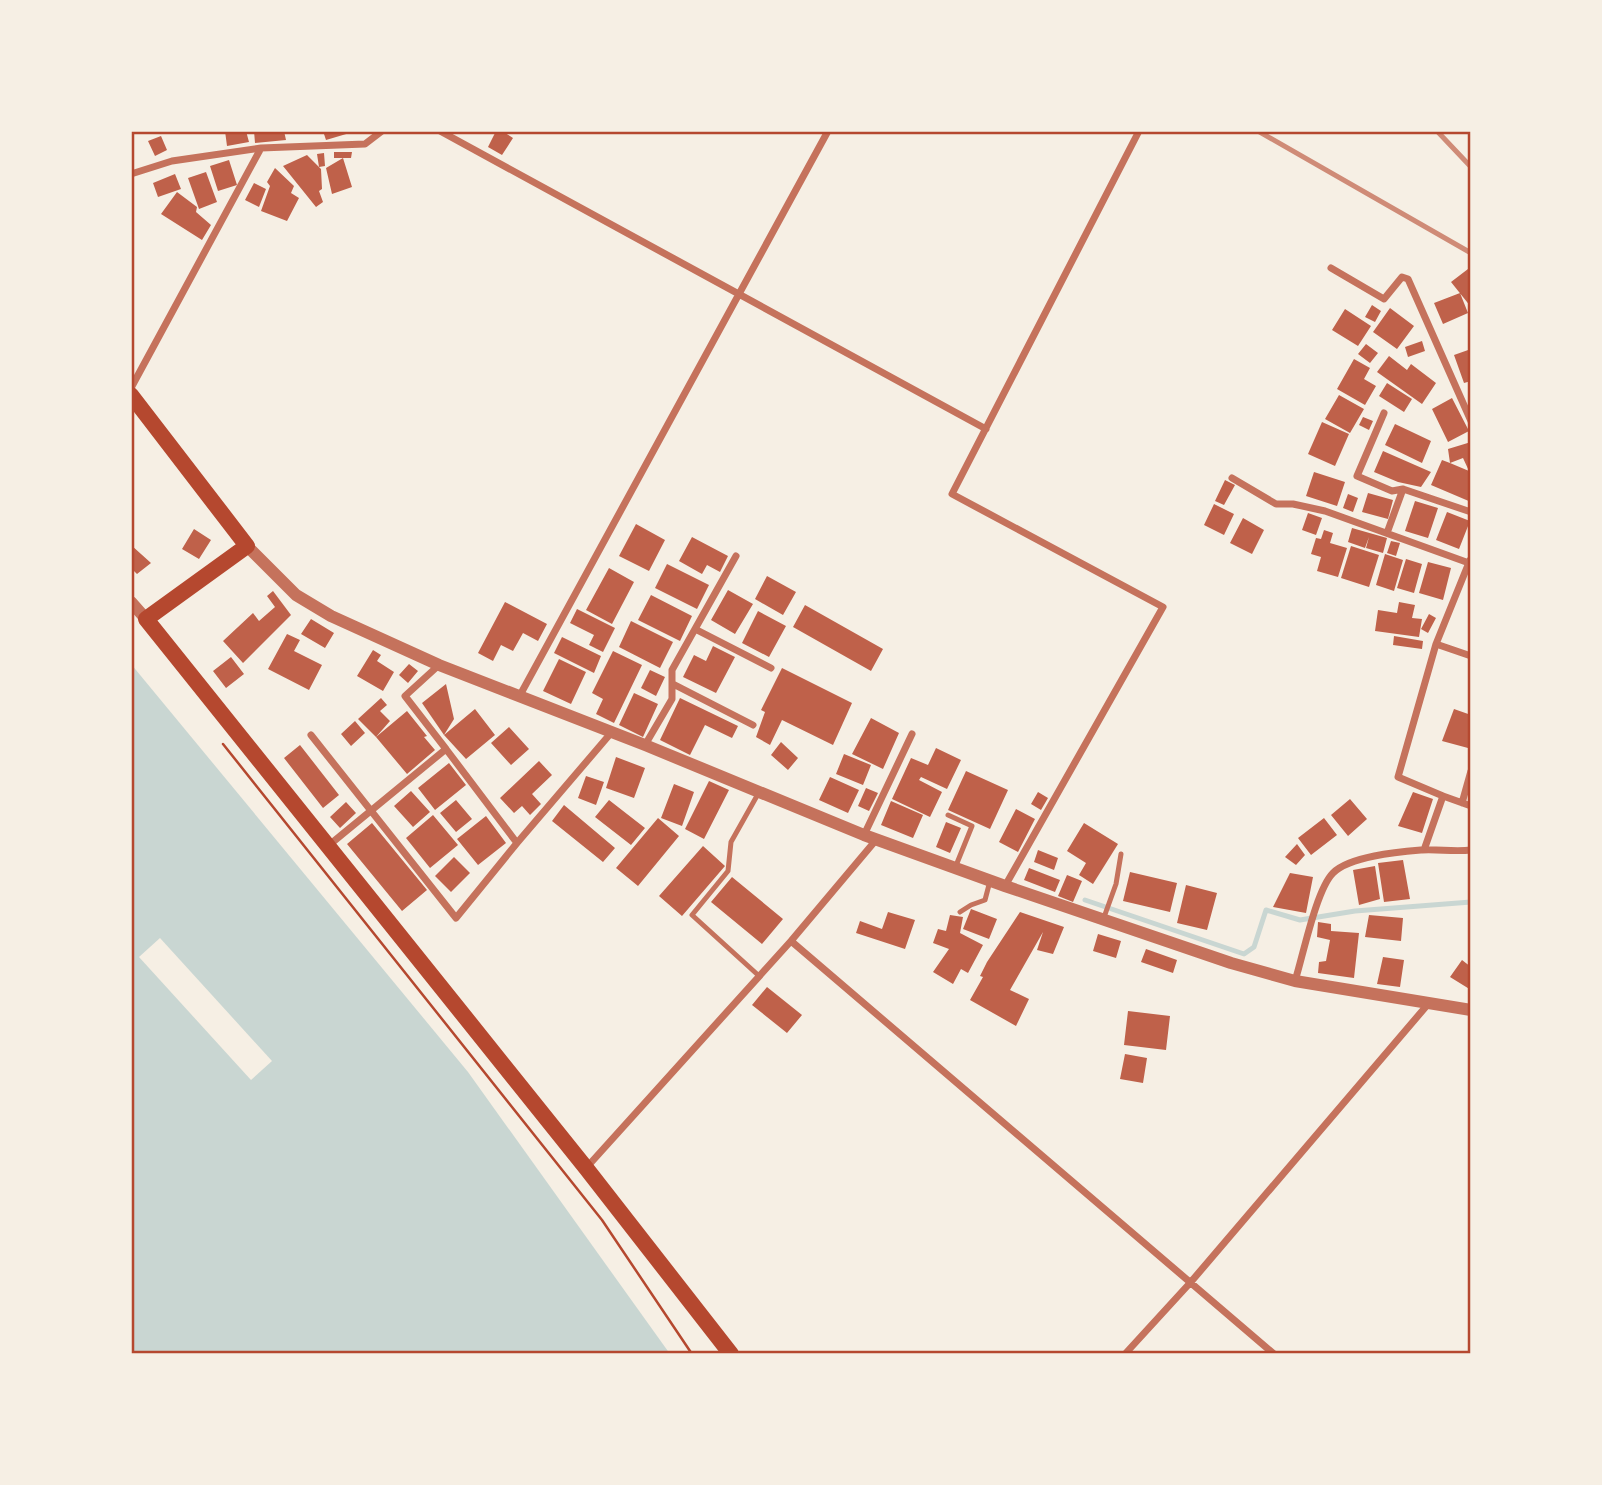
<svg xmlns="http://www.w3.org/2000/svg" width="1602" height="1485" font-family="Manrope,sans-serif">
<rect width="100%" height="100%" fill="#f6efe4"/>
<path fill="#c9d6d2" d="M131,664L468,1072L670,1354H131Z"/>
<path fill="#f6efe4" d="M160,938L272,1061L251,1080L139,957Z"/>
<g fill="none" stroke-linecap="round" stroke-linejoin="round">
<path stroke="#c9d6d2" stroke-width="5" d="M1085,900L1244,954L1254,947L1266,910L1300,920L1355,911L1471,902"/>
</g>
<path fill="#bf614a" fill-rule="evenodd" d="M225,131H246L249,142L227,146Z
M254,131H284L286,140L255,143Z
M323,131H353V132L326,140Z
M496,131H502L513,138L502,155L488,147Z
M161,136L167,150L155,156L148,141Z
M334,152H352L351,158H334Z
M324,153L325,166L319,167L317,154Z
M307,155L321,169L322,189L319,191L323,202L316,207L283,166Z
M343,158L352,187L332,194L326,168Z
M229,160L237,185L218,191L210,166Z
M275,168L294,186L291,193L299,198L287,221L261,211L270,186L267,182Z
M206,172L217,202L199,209L188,178Z
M175,174L181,189L158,197L153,183Z
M254,183L266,189L259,207L245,200Z
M177,192L197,207L196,212L211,225L202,240L161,214Z
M1468,269L1471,273V307L1451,282Z
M1460,293L1468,313L1443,324L1434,303Z
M1372,305L1381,311L1375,322L1365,317Z
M1390,308L1414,326L1397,349L1373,332Z
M1345,309L1371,326L1358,346L1332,330Z
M1422,341L1425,351L1408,357L1405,347Z
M1366,344L1378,353L1370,363L1358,354Z
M1471,349V381L1464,383L1454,355Z
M1389,356L1407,370L1411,364L1436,383L1422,404L1377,372Z
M1354,359L1370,368L1364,379L1376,386L1365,405L1337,389Z
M1387,383L1412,399L1404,412L1379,396Z
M1339,395L1364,409L1350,433L1325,419Z
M1452,398L1469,431L1448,442L1432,409Z
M1363,417L1373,421L1369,430L1359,425Z
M1322,422L1349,434L1335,466L1308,454Z
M1395,424L1431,441L1422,463L1385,445Z
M1471,442V502L1431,485L1442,460L1450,463L1448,449ZM1463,458L1469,471L1450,463Z
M1383,451L1431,472L1421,487L1398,482L1374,472Z
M1314,472L1345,482L1337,506L1306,496Z
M1225,480L1235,485L1224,505L1215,501Z
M1368,493L1393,500L1388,519L1362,512Z
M1348,494L1358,498L1353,512L1343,508Z
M1415,501L1438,508L1428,538L1405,531Z
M1214,504L1234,514L1224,535L1204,525Z
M1447,512L1470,521L1459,549L1436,540Z
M1308,513L1322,518L1316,535L1302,530Z
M1243,518L1264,530L1252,554L1230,543Z
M636,524L665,540L649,571L619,556Z
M1352,528L1387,538L1383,553L1366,548L1369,537L1365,548L1348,542Z
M194,529L211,540L199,559L182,549Z
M1324,530L1333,533L1330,543L1347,548L1338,577L1317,571L1321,557L1311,554L1316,538L1321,539Z
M692,537L728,556L720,572L707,565L702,574L679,561Z
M1391,541L1400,543L1396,556L1387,553Z
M131,545L151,563L137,574L131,568Z
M1351,546L1379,555L1369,587L1341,578Z
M1385,554L1403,560L1394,591L1376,585Z
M1406,559L1422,564L1414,593L1397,588Z
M1428,562L1451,568L1443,600L1419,593Z
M667,564L709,585L697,609L655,588Z
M609,568L634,582L612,624L586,610Z
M767,576L796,592L783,615L755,599Z
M728,590L753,604L735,634L711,620Z
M273,591L291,615L243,663L223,641L253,613L259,621L275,607L267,596Z
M651,595L692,616L680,641L638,620Z
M505,602L547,624L538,641L523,633L513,651L501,645L493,661L478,653Z
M1399,602L1415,605L1412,618L1422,619L1419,637L1375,631L1378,610L1397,613Z
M805,605L883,649L871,671L793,627Z
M577,609L615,628L603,652L589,645L594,635L570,623Z
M758,611L786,626L769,657L742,643Z
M1429,614L1436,618L1428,633L1421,629Z
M311,619L334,633L325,648L301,634Z
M631,621L673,642L660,668L619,647Z
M287,634L300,640L294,651L322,665L309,690L268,669Z
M1394,636L1423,641L1422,649L1393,645Z
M562,637L601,656L594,673L554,653Z
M713,646L735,657L716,693L683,677L694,655L706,661Z
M373,650L381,655L377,661L394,672L383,691L357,676Z
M613,651L642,665L614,723L596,714L603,699L592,693Z
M231,657L244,674L226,688L213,671Z
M559,659L586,672L571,704L543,691Z
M409,664L418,671L408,683L399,675Z
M782,668L852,703L833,745L782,720L770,745L756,737L765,712L761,710Z
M650,670L665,677L656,696L641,688Z
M446,684L454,719L444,735L422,703Z
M634,693L658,704L643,737L619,725Z
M381,698L387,705L380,711L390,721L376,737L358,719Z
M680,698L738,726L732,738L705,725L690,755L660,740Z
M475,709L495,735L466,759L444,735Z
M1454,709L1471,715V739L1468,748L1442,741Z
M407,711L427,736L424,737L435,750L407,774L376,737Z
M871,718L899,733L883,769L852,754Z
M355,721L365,733L351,746L341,734Z
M509,727L529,749L511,765L491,743Z
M781,742L798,758L788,770L771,755Z
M300,745L339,795L323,808L284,758Z
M936,748L961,760L947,789L921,777L919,780L942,792L930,817L892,799L911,758L928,765Z
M844,754L871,765L863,785L836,774Z
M616,757L645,768L634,798L606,788Z
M539,761L552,775L532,794L541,804L530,815L522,806L514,813L500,798Z
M449,763L466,785L435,810L418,788Z
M966,771L1008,790L990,829L948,810Z
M586,776L604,782L596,805L578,798Z
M830,777L859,790L848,813L819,800Z
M709,781L729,790L704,839L685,829Z
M674,784L694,792L682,826L661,818Z
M866,788L878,793L869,811L858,806Z
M411,791L430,812L413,827L394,806Z
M1038,792L1048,798L1041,810L1031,804Z
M1413,792L1433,799L1422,833L1398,826Z
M1350,799L1367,819L1348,836L1331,815Z
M456,800L472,819L456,832L440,813Z
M609,800L645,828L631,845L595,817Z
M891,801L923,815L913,838L881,825Z
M346,802L356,813L340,828L330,817Z
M564,805L615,848L603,862L552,821Z
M1016,809L1035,819L1018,852L999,842Z
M433,815L458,845L430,868L406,838Z
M486,816L506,843L478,865L457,839Z
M658,818L679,836L638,886L616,868Z
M1324,818L1337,835L1311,855L1298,838Z
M946,822L961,828L950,853L936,847Z
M372,823L427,890L402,911L347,844Z
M1084,823L1118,844L1093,884L1079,875L1086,863L1067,851Z
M1297,844L1305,855L1296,865L1285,857Z
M703,846L725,866L682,916L659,896Z
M1038,850L1058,858L1054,870L1034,862Z
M454,857L470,873L451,892L435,876Z
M1403,860L1410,899L1384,902L1378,863Z
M1375,866L1380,899L1359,905L1353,870Z
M1029,868L1060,880L1055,892L1024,880Z
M1130,872L1177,883L1170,912L1123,901Z
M1290,873L1313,877L1306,913L1273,907Z
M1067,875L1082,881L1073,902L1058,896Z
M732,877L783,919L762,944L711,902Z
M1186,885L1217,893L1207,930L1177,923Z
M971,909L997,919L989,939L963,929Z
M888,912L915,920L905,949L856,933L860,921L882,929Z
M1020,912L1064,927L1053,954L1037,950L1043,932L1010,990L1029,999L1016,1026L970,1000L983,977L980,976L987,962Z
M950,915L963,917L960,933L983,945L968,973L961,969L953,984L933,972L949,949L933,943L938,929L946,931Z
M1369,915L1403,918L1401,941L1365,937Z
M1318,922L1331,924V931L1359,933L1354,978L1318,973L1319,962L1326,961L1330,940L1317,937Z
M1098,934L1121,941L1116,958L1093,951Z
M1146,949L1177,960L1173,973L1141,962Z
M1383,957L1404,960L1400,987L1377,984Z
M1462,960L1471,967V990L1450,977Z
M767,987L802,1015L787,1033L752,1005Z
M1128,1011L1170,1016L1166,1050L1124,1045Z
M1125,1054L1147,1058L1143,1083L1120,1079Z"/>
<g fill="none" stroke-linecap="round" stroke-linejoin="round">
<path stroke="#b5482f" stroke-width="2.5" d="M223,744L602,1220L692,1354"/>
<path stroke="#c5725c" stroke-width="5" d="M758,794L731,842L728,871L692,915L758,975
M948,815L972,826L955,868
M960,912L971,905L985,900L990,881
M1103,920L1116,884L1121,854"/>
<path stroke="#c5725c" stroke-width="7" d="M440,131L986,429
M131,174L172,161L261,148
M1331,268L1384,299L1402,277L1408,279L1471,421
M131,388L261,148L365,144L382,131
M1384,413L1357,476L1392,491L1403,489
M1232,478L1276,504H1293L1325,511L1469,563
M1387,533L1403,489L1471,512
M695,629L771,668
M1436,644L1470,560
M439,665L405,696L446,749
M673,684L753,725
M519,697L828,131
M311,735L456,918L517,843
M645,745L672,699V670L736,556
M1443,796L1398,777L1436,644L1471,656
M1462,803L1471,771
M864,835L912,734
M328,846L446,749L517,843L611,733
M1424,850L1443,796L1471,806
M1005,886L1163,607L952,494L1139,131
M791,941L1274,1354
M1295,981C1303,956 1316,890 1333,873C1350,856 1399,852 1422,850C1438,849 1454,852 1471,850
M587,1167L791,941L876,840
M1125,1354L1190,1283L1429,1003"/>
<path stroke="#c5725c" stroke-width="12" d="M247,546L296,595L331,616L439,665L645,745L864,835L1005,886L1231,963L1295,981L1471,1010
M131,602L146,619"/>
<path stroke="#b5482f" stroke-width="16" d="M131,395L247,546L146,619L586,1168L731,1354"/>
<path stroke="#cf8b77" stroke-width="5" d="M1258,131L1471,253
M1437,131L1471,167"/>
</g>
<rect width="1602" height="1485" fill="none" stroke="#f6efe4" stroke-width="266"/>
<rect x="133" y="133" width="1336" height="1219" fill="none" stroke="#b5482f" stroke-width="2.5"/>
</svg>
